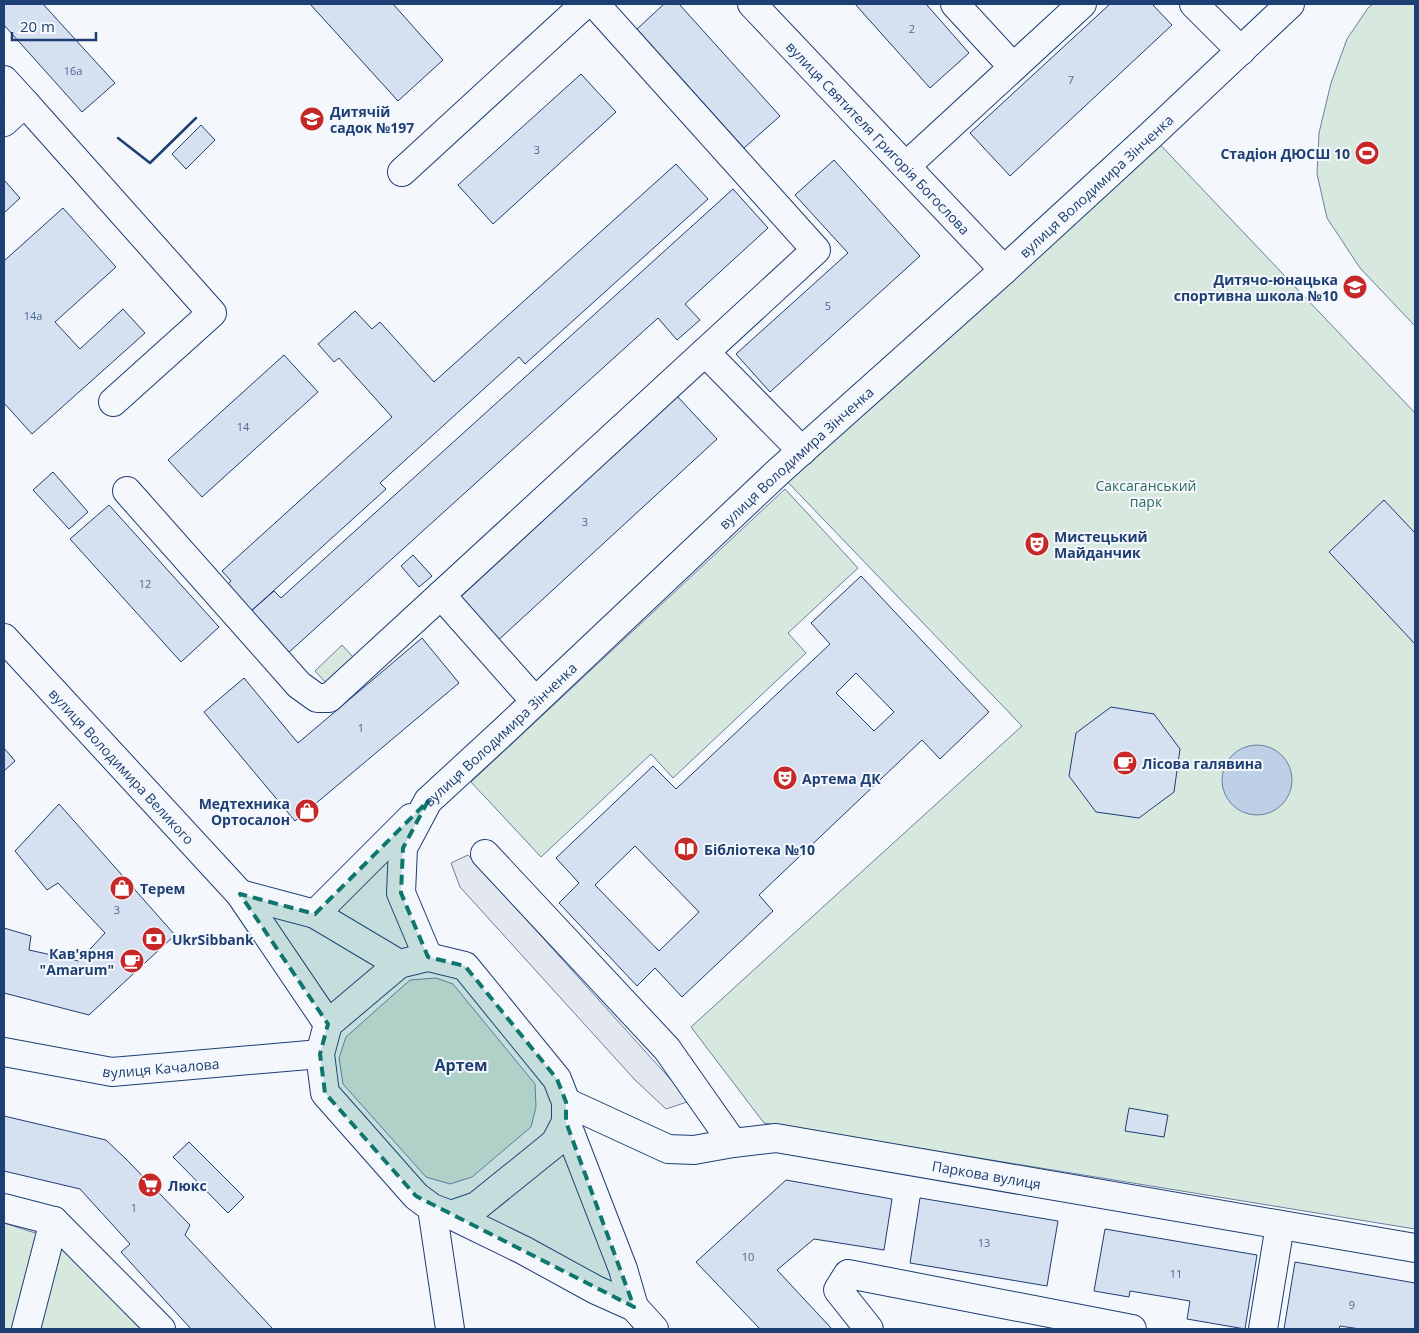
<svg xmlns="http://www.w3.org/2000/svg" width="1419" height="1333" font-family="'Open Sans',sans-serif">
<rect width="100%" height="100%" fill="#f4f7fb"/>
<path fill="#d7e8df" stroke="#687fa3" d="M1373,4H1415V326L1360,268L1327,218L1317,174L1319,133L1331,83L1347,39L1368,8Z
M1151,135L1415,413V1229L764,1123L691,1027L1022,726L778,472Z
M785,489L858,568L788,633L806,653L673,778L651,754L541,857L471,782Z
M342,645L354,658L327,684L315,671Z
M436,978L453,984L535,1084L536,1107L531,1127L472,1177L450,1184L426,1177L343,1084L339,1058L346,1037L410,980Z
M4,1223L54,1239L141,1329H4Z"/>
<path fill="#e3e8f0" stroke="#687fa3" d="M468,855L690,1101L666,1109L635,1080L460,887L451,863Z"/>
<path fill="#bed0e5" stroke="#687fa3" d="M1222 780a35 35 0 1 1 70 0a35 35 0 1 1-70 0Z"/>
<path fill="#d5e0f0" stroke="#1d3f73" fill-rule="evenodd" d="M4,4H43L115,83L82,112L4,25Z
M310,4H393L443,60L398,101Z
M664,4H679L780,116L744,148L637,29Z
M855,4H926L969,53L930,88Z
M1110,4H1152L1172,25L1010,176L970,133Z
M581,74L616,112L493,224L458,185Z
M201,125L215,140L186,169L172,154Z
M834,160L920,256L770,392L736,354L848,253L795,195Z
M676,164L708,199L525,364L519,357L380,483L386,489L250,612L226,586L231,581L222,571L392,417L339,358L334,362L318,344L355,311L372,329L380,322L434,382Z
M4,180L20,198L4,213Z
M733,189L768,228L685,304L700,320L677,340L658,318L287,654L250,612L274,591L281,598Z
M63,208L116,267L55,322L80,349L123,309L145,333L32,434L4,403V258L5,260Z
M284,355L318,392L202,497L168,460Z
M677,396L717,439L493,645L454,603Z
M53,472L88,512L69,529L33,490Z
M1384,500L1415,533V644L1329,552Z
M109,505L219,627L181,662L70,539Z
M413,555L432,576L419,587L401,566Z
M861,576L989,712L940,759L922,740L759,895L773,911L682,997L655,968L637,986L559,903L579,883L556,858L653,766L676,789L830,644L811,623ZM856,673L894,712L874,731L836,693ZM635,846L699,912L659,951L595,885Z
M422,638L459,683L295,821L204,712L244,678L298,743Z
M1111,707L1154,714L1180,749L1174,792L1139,818L1096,812L1069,776L1076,733Z
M4,748L15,761L4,771Z
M59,804L175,935L89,1015L4,993V928L31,936L29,950L79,961L105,933L58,883L47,890L15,851Z
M1129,1108L1168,1115L1164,1137L1125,1131Z
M4,1116L106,1140L126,1159L190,1225L185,1235L273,1329H191L121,1252L130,1244L80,1189L4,1171Z
M189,1142L244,1197L228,1213L173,1157Z
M786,1180L892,1199L884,1250L814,1239L777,1270L832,1329H760L696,1262Z
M920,1198L1058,1221L1047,1286L910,1263Z
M1105,1229L1257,1255L1245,1329L1187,1319L1190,1301L1130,1291L1129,1297L1094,1291Z
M1295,1262L1415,1283V1329H1360L1340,1326L1339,1329H1284Z"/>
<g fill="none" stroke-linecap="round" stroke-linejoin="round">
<defs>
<g id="minor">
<path id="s1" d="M752,4L1004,270"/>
<path d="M955,4L1013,67"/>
<path d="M1194,4L1241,51"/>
<path d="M4,80L25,103L4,122"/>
<path d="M25,103L212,313L113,402"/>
<path d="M906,166L1082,4"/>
<path d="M402,172L585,4"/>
<path d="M705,352L802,451"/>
<path d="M127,491L299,685L317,698H329L816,250L595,4"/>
<path d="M441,595L535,701"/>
<path d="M485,854L667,1049L733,1143"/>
<path id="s2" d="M4,1052L112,1072L320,1054"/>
<path id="s3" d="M566,1102L668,1149L694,1150L733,1143L776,1138L1415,1248"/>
<path d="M4,1208L54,1221L26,1329"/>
<path d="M432,1208L450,1329"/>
<path d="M54,1221L161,1329"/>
<path d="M869,1329L838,1290L848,1274L1132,1329"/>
<path d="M1263,1329L1280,1225"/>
</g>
<g id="major">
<path id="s4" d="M4,638L240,894L328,1024"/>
<path d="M240,894L315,914L399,964"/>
<path d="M315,914L411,818"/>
<path id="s5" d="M428,957L401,893L403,848L428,801L505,730L778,472L1004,270L1151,135L1290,4"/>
<path d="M566,1122L623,1269L634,1307"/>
<path d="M451,1215L477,1206L555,1143L566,1122V1102L557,1079L465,966L428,957L399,964L328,1024L320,1054L325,1093L416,1196L432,1208L451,1215L523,1250L596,1290L634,1307L654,1329"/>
</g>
</defs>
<use href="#minor" stroke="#1d3f73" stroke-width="30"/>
<use href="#major" stroke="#1d3f73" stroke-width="30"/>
<use href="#minor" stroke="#f4f7fb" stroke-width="28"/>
<use href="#major" stroke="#f4f7fb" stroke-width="28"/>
<path stroke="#1d3f73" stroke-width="2.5" d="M118,138L150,163L196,118"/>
</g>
<path fill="#0f766e" fill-opacity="0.2" stroke="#0f766e" stroke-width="4" stroke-dasharray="10 6" stroke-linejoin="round" d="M428,801L403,848L401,893L428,957L465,966L557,1079L566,1102V1122L634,1307L416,1196L325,1093L320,1054L328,1024L240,894L315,914Z"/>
<defs>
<symbol id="school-disc" viewBox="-11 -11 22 22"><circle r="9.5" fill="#c62828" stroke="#f4f7fb"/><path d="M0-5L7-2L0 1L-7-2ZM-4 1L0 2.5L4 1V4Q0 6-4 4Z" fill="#fff"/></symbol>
<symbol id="stadium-disc" viewBox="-11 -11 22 22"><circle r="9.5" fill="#c62828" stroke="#f4f7fb"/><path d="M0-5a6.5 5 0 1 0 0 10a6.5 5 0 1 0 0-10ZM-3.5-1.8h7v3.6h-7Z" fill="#fff"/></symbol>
<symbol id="theatre-disc" viewBox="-11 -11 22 22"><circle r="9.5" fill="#c62828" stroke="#f4f7fb"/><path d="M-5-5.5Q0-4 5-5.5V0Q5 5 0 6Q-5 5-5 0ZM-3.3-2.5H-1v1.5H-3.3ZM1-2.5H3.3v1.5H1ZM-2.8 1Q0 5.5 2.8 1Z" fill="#fff"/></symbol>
<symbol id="cafe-disc" viewBox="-11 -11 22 22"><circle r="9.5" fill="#c62828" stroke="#f4f7fb"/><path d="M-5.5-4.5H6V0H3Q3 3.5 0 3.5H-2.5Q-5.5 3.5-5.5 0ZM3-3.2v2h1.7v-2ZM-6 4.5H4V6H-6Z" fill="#fff"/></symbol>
<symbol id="shop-disc" viewBox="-11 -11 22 22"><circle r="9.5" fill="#c62828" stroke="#f4f7fb"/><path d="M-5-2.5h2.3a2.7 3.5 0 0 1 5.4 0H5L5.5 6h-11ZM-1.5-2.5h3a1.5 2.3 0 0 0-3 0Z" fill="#fff"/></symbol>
<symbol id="library-disc" viewBox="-11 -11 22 22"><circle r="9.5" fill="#c62828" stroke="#f4f7fb"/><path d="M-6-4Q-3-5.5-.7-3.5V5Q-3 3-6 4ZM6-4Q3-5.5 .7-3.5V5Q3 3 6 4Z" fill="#fff"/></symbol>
<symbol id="bank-disc" viewBox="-11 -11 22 22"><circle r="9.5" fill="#c62828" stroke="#f4f7fb"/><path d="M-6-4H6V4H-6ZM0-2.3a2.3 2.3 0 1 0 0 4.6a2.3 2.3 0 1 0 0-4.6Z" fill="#fff"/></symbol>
<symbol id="supermarket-disc" viewBox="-11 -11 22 22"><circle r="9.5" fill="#c62828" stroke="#f4f7fb"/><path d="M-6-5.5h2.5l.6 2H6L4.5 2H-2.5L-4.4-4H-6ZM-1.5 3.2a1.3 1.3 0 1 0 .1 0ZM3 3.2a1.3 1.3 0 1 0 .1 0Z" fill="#fff"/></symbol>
</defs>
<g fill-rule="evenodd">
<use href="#school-disc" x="298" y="105" width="28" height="28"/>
<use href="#stadium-disc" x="1353" y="139" width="28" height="28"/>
<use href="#school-disc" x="1341" y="273" width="28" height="28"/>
<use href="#theatre-disc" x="1023" y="530" width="28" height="28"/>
<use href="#cafe-disc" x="1111" y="749" width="28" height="28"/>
<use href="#theatre-disc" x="771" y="764" width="28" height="28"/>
<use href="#shop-disc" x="293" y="797" width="28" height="28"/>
<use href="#library-disc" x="672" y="835" width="28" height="28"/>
<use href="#shop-disc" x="108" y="874" width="28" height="28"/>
<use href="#bank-disc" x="140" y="925" width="28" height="28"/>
<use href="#cafe-disc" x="118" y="947" width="28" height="28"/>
<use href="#supermarket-disc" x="136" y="1171" width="28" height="28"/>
</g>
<g text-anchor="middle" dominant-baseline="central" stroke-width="4" stroke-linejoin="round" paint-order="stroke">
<g font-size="11" fill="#4b6792">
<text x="912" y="28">2</text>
<text x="73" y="70">16а</text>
<text x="1071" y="79">7</text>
<text x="537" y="149">3</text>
<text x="828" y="305">5</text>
<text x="33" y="315">14а</text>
<text x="243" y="426">14</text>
<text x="585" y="521">3</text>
<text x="145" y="583">12</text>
<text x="361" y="727">1</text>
<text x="117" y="909">3</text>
<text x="134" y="1207">1</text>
<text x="984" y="1242">13</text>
<text x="748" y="1256">10</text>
<text x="1176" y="1273">11</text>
<text x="1352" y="1304">9</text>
</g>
<g font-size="14" font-weight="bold" fill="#1d3f73" stroke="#f4f7fb" text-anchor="start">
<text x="330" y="111">Дитячій<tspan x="330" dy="16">садок №197</tspan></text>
<text x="1350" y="153" text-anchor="end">Стадіон ДЮСШ 10</text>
<text x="1338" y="279" text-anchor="end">Дитячо-юнацька<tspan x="1338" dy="16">спортивна школа №10</tspan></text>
<text x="1054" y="536">Мистецький<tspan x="1054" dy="16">Майданчик</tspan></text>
<text x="1142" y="763">Лісова галявина</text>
<text x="802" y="778">Артема ДК</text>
<text x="290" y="803" text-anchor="end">Медтехника<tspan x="290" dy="16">Ортосалон</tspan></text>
<text x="704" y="849">Бібліотека №10</text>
<text x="140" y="888">Терем</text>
<text x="172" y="939">UkrSibbank</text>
<text x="114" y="953" text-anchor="end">Кав'ярня<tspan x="114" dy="16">"Amarum"</tspan></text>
<text x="168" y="1185">Люкс</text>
</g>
<g font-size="14" fill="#1d3f73" stroke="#f4f7fb">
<text stroke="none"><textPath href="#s1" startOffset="184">вулиця Святителя Григорія Богослова</textPath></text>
<text stroke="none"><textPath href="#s5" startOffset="1076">вулиця Володимира Зінченка</textPath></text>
<text stroke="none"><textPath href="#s5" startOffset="671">вулиця Володимира Зінченка</textPath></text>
<text stroke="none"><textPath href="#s5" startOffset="266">вулиця Володимира Зінченка</textPath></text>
<text stroke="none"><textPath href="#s4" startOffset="174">вулиця Володимира Великого</textPath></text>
<text stroke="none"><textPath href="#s2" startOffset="159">вулиця Качалова</textPath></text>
<text stroke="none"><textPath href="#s3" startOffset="435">Паркова вулиця</textPath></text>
</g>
<g font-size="14" fill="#2c6c60" stroke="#f4f7fb">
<text x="1146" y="485">Саксаганський<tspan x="1146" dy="16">парк</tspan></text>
</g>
<g font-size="16" font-weight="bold" fill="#1d3f73" stroke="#f4f7fb">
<text x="461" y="1065">Артем</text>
</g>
</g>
<rect width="1419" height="1333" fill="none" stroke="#1d3f73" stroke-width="10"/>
<path d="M12 32v8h84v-8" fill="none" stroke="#1d3f73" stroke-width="2.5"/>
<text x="20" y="32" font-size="15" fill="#1d3f73" stroke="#f4f7fb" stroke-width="4" paint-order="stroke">20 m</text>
</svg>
